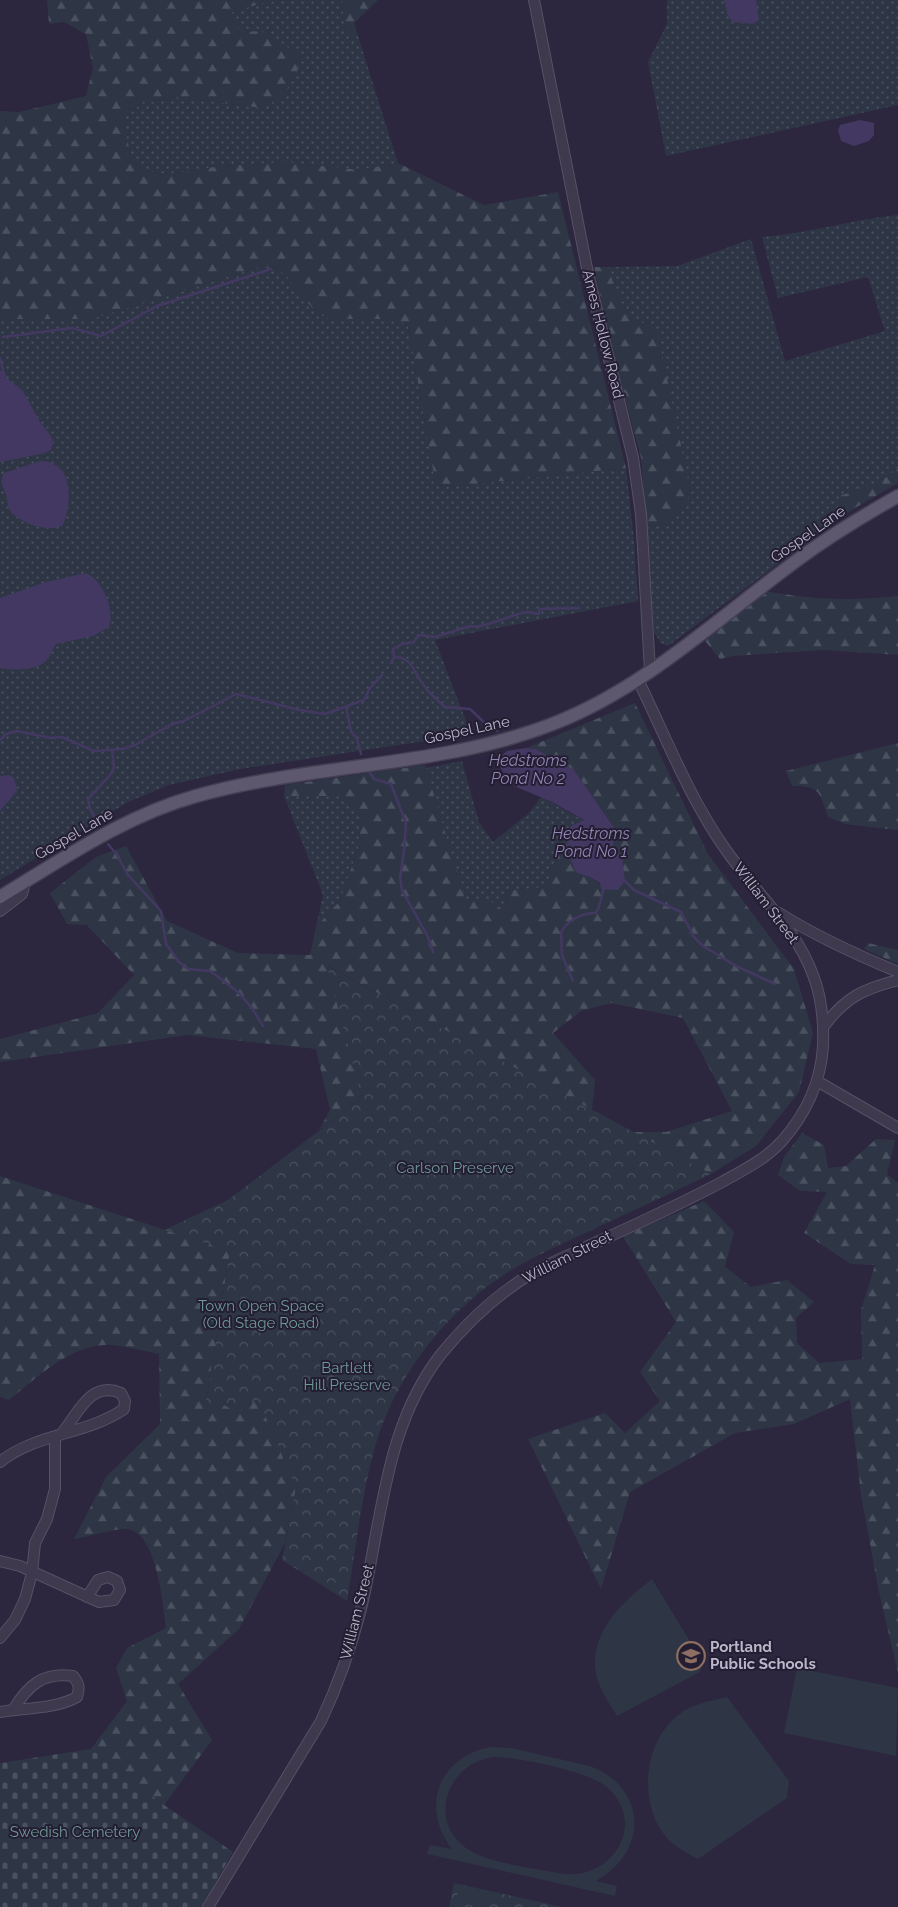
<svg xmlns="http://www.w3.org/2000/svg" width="898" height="1907" font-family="Raleway,sans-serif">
<defs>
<pattern id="grass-dots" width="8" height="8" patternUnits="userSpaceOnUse" patternTransform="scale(1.25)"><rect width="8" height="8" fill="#2e3646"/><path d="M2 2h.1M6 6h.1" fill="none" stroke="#4a515f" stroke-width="1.8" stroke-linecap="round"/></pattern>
<pattern id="forest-firs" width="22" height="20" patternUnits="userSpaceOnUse" patternTransform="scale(1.25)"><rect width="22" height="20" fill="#2e3646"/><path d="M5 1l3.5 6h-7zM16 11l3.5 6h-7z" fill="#4a515f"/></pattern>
<pattern id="cemetery-stones" width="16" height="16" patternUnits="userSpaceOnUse" patternTransform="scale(1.25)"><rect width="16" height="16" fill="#2e3646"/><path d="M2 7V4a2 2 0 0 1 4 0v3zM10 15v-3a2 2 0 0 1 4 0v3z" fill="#4a515f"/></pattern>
<pattern id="park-crowns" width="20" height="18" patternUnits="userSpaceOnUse" patternTransform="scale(1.25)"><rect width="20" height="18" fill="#2e3646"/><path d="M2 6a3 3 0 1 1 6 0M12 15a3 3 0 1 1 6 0" fill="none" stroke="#4a515f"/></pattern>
</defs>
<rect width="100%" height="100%" fill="#2c263e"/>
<path fill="url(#grass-dots)" d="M288,0H342L345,33L358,36L398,163L360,170L286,162L220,166L170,174L141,171L130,152L123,118L141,104L176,97L262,108L261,31L240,32L231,12L266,2Z
M667,0H898V105L666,156L648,62L667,24Z
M898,215V469L874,485L839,496L843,515L668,646L661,643L654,632L647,527L669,524L634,319L619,300L608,267L677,266L751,239L785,361L885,331L868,277L778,298L762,237C808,234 852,219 898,215Z
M269,264L285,274L316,313L330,319H393L408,325L435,481L445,487L626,468L634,539L638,601L435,640L471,734L240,769L169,785L128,802L0,880V319H91Z
M462,761L479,822L493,842L529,813L541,797L585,821L571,826L565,833L546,887L506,891L507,914L495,903L465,900L426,768Z
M284,796H344L362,816L358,849L340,901L316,927L323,895Z"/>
<path fill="url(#forest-firs)" d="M47,0H288L266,2L232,12L240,32L261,31L300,55L297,73L282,97L262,108L176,97L141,104L123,118L130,152L141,171L170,174L220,166L286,162L360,170L398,163L484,205L558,192L626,468L445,487L435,481L408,325L393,319H330L316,313L285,274L269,264L91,319H0V111L19,112L86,96L93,68L86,34L64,22L49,24Z
M342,0H378L354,23L358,36L345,33Z
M594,267H608C620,303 621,313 657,330L691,494L669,524L647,527L641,458L614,357Z
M898,469V483L843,515L839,496L874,485Z
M765,591C815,600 848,601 898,596V655L824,650L733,656L720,659L705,641Z
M635,703L708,854L794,969L813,1033L799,1092L756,1146L711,1174L633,1132H666L732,1111L683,1018L611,1003L581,1011L553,1033L595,1080L592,1110L328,966L362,1098L319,1130L330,1110L316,1049L187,1035L0,1062V1039L98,1013L134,975L87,925L67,924L50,893L96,857L126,846L167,921L238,953L310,955L316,927L340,901L358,849L362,817L344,796H284L285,785L425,765L465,899L495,903L507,914L506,891L546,887L565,833C569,847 569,863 577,873L590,877L600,884L613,850L615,829L574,770L536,749L526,748Z
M898,743V829L896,830L845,824L828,817C820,793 820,785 792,786L786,771Z
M868,943L898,950V964L864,949Z
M802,1133L824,1145L828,1168L846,1166L876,1139L895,1140L887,1174L898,1183V1673L879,1592L861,1495L850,1399L794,1424L735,1433L630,1492L601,1589L528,1439L605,1413L625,1433L660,1401L640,1372L676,1322L623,1236L704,1201L734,1232L725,1267L751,1287L787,1280L814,1302L796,1318L797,1343L819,1363L862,1359L861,1310L875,1265L851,1264L804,1233L827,1192L800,1191L778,1175L784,1157Z
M0,1176L230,1251L207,1395L233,1410L258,1398L296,1488L285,1543L239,1629L178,1684L212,1740L164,1805L91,1749L127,1701L116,1668L127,1648L166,1628C163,1605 157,1532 127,1529C117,1528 87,1537 74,1539L106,1477L160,1424L159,1354C144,1351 129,1347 113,1345C73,1342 38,1377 9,1400L0,1397Z"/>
<path fill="url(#cemetery-stones)" d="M91,1749L164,1805L233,1852L201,1907H0V1763Z"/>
<path fill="url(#park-crowns)" d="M327,966L711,1174C673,1192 635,1210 598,1227C569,1241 540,1253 513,1269C451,1307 401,1368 378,1437C362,1489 356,1547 347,1601L282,1560L296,1488L258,1399L236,1414C227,1403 216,1401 205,1409L230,1251L164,1230L228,1200L362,1098Z
M454,1883L562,1907H449Z"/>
<path fill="#2e3646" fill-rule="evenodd" d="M652,1579L702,1661L700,1672L617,1716C608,1701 596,1685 595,1667C593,1628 625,1600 652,1579Z
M797,1668L898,1688L896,1756L784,1733Z
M727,1697L789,1781L787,1798L698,1859C687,1853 675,1847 667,1838C638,1805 643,1743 677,1716C690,1704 711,1701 727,1697Z
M490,1747L511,1748L590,1766C648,1788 648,1852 596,1881L617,1886L615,1896L427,1854L430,1845L452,1849C420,1808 438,1757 490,1747ZM493,1757C517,1757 592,1772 608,1788C649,1826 609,1884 558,1873C534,1868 490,1863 471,1851C426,1825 445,1764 493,1757Z
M459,1887L488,1894L485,1907L456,1903Z"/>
<path fill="#433862" d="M724,0H756L759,20L753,24L733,22L728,16Z
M860,120L874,123V135L869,141L854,146L841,141L838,130L840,125Z
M0,369L4,376L23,391L40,422L51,436L53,442L51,450L45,453L0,462Z
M40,461C73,461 73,501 63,525C49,533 23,524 12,513C7,508 8,500 6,494C2,486 0,481 4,473Z
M86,573C103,581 115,609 109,627L93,636L56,644C52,649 51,657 46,661C36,671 13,670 0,668V598L46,582Z
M526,748L536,749L574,770L615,829L613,850L622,857L625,881L618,890L601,889L600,883L590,877L577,873C569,863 569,847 565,833L571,826L584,820L552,802L514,786L507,779L496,760L507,751Z
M9,775L14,778L17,791L0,811V776Z"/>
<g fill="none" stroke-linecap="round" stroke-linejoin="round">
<path stroke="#433862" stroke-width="2.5" d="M3,337L72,328L101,336L157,306L271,269
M0,358L5,378
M394,657C413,656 415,676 425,687C430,694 438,701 445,707L470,709L487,725L497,731
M391,663L394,657L393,649L402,644L414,642L418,635L435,637L470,626C481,630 512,614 527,612C532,612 534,614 539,614V610L541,609L579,608
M346,707L351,731L357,739L361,754
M0,740L6,734L17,731L51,738L62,737L94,751L122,749L135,745L172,724L184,721L236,694L299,710L325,714L364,700L370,688L382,675
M369,771L374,779L391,784L406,823L404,851L400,878L402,890L428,937L433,952
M99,824L90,809L88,799L111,774L114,767L112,751
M108,844L117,855L128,875L161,911L166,944L179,962L188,969L210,971L217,976L239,993L252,1008L263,1026
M624,880L634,890L681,912L694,937L703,946L736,966L775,984
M573,981L562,955L561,932C568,920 582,913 595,913L598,910L604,888"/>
<defs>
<path id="minor" d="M534,0L588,273L633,458L641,514L650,671
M0,911L22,894L25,882
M779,913C817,937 857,955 898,972
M824,1026C846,997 863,989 898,980
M817,1081L898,1128
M0,1462C36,1433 86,1435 124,1409L125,1401L121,1393C90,1380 78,1414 62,1433
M0,1561L20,1566L99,1602L114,1600L120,1590L117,1581L108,1577L98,1580L87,1597
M0,1638L15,1620L25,1599L32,1573L35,1543L47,1519L55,1489V1436
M0,1712C24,1708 56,1709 77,1697C80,1688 79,1683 73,1676C43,1672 28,1685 13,1710
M208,1907L321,1721C338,1685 351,1648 361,1609C382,1522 384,1426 442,1353C469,1320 499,1292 536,1271C551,1262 568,1256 584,1248C630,1227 677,1206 722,1182C742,1171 766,1159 782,1141C805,1115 821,1082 823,1046C824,1021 822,998 813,975C795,926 755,892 726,850C689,798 666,737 638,680"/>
<path id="major" d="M0,897C63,859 124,816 196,796C313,763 441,768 555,723C644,688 716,620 792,564C826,538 861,517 898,496"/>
</defs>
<use href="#minor" stroke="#575166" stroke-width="12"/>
<use href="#major" stroke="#454054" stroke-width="15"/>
<use href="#minor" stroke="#3f394e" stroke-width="10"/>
<use href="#major" stroke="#5d586e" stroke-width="12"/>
</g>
<defs>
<symbol id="school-ring" viewBox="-11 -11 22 22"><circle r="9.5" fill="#241e33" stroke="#8d6e63" stroke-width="1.5"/><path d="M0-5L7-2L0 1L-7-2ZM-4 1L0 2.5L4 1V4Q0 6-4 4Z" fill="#8d6e63"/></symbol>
</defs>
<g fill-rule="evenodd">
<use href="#school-ring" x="675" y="1640" width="32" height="32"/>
</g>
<g text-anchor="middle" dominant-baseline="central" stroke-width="4" stroke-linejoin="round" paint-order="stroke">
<g font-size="15" fill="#bbb6c9" stroke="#241e33">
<text transform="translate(603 334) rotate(76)">Ames Hollow Road</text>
<text transform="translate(808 534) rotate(-35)">Gospel Lane</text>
<text transform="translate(467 730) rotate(-12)">Gospel Lane</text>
<text transform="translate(74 834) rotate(-30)">Gospel Lane</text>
<text transform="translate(766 903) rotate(53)">William Street</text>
<text transform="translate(567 1257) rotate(-27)">William Street</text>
<text transform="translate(357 1612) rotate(-76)">William Street</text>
</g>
<g font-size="15" fill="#6e9995" stroke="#241e33">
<text x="455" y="1168">Carlson Preserve</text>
<text x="261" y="1306">Town Open Space<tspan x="261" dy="17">(Old Stage Road)</tspan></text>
<text x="347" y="1368">Bartlett<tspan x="347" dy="17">Hill Preserve</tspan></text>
<text x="75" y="1832">Swedish Cemetery</text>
</g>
<g font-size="15" font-weight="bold" fill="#bbb6c9" stroke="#241e33" text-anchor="start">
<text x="710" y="1647">Portland<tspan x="710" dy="17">Public Schools</tspan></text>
</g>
<g font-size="16" font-style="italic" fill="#9085b3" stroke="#241e33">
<text x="528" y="760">Hedstroms<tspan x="528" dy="18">Pond No 2</tspan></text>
<text x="591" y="833">Hedstroms<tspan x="591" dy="18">Pond No 1</tspan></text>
</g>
</g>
</svg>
